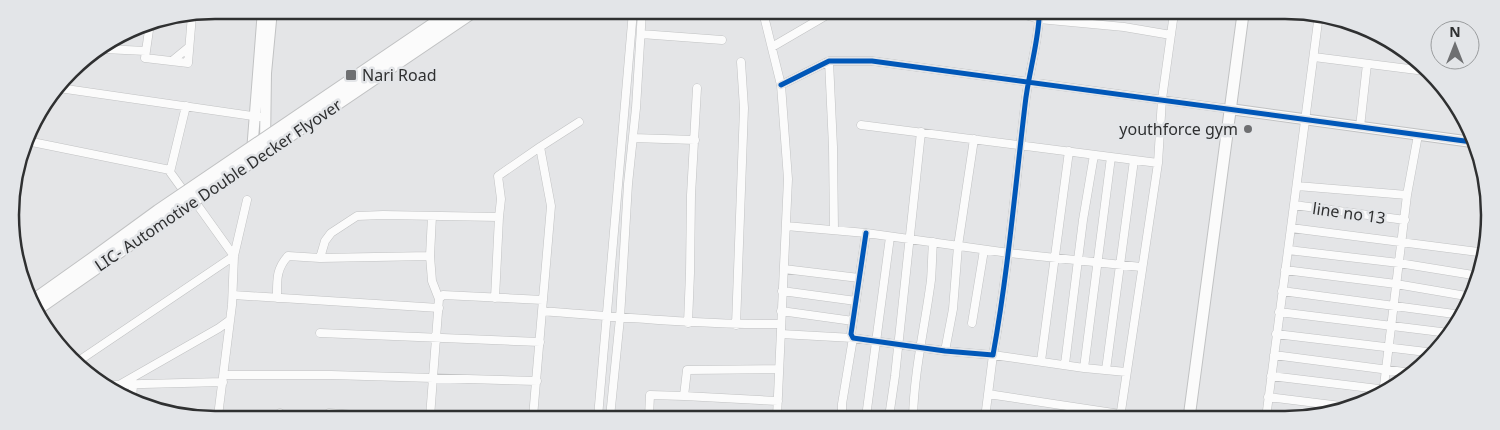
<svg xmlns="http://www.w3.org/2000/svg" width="1500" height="430" font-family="'Noto Sans',sans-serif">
<rect width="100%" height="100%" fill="#e4e5e7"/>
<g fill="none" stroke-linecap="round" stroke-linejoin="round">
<defs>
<path id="minor" d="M763,12L781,85L788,179L777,417
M1018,13L1039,19L1124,27L1171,35
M150,23L145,58L188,63L192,15
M641,34L722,40
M772,47L832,12
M104,49L146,51
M1314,57L1425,71
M172,61L189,47
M829,61L833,147L834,230
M781,85L829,61H872L1230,109
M59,88L260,117
M186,106L170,172L183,190L196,203L234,256
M579,122L540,147L551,206L542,311C622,317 701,325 781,324
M861,125L1158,163
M1360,127L1367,64
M633,138L695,140
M27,141L170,170
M1297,186L1407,195
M1294,205L1405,220
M499,217L501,199L498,176L540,147
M786,226L866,233L1009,253L1141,267
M1291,228L1486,253
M866,233L851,334L853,338L945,351L993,355C1008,272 1015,189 1025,105C1028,76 1037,48 1039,19
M1288,250L1399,263L1479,276
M234,256L247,200
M430,256L432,216
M784,269L859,278
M1285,270L1396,284L1472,297
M782,291L856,301
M1282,291L1462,315
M233,295L439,308
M277,298C277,280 276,269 288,256L320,258
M439,299L432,281L430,256L320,258L325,241L331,233L357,216L383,215L499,217L495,298
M781,311L853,321
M1279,312L1449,333
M688,323L690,273L691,195L697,88
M972,323L984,250
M736,325L744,108L741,62
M320,333L540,342
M781,334L853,338L842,404V417
M1276,334L1435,353
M945,351L953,309L958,246L974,139
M1274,355L1412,373
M1041,361L1069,151
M77,362L234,256L232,305L218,416
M1065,364L1083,220L1094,155
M1084,368L1111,157
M1106,370L1134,160
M224,375H331L537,381
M1271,376L1387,390
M121,384L219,328L230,320
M103,385L223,382
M988,394L1120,414
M1383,394L1407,195L1418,135
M684,396L778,401
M1268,397L1349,407
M132,400L133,385
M280,416V413
M329,416V413L382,417
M430,417L439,299L443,295L543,300
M533,417L542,311
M598,417L633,11
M610,417L620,318L628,184L636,108L642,11
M649,417L650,395L684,396L687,370L778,369
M866,417L890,237
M889,417L895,376L921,132
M913,418C914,371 925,326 931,280C932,268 932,255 933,242
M985,418L993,355L1084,368L1126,372
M1120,418L1158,163L1162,99L1174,13
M1266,418L1319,14"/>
<path id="tertiary" d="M1230,109L1472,142
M265,144L266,73L272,10
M252,152L263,10"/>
<path id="secondary" d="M1189,418L1243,14"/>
</defs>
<use href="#minor" stroke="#c1c2c3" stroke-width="9"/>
<use href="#tertiary" stroke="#c1c2c3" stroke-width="12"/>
<use href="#secondary" stroke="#c1c2c3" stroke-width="13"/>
<use href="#minor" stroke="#fbfbfb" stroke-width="8"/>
<use href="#tertiary" stroke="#fbfbfb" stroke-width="10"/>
<use href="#secondary" stroke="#fbfbfb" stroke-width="11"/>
<defs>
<path id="rail" d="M36,306L216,179L287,133L464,11"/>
</defs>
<use href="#rail" stroke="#d6d7d7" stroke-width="4"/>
<use href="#rail" stroke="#e3e5e8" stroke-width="2" stroke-dasharray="5.5" stroke-linecap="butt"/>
<defs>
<path id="primary-bridge" d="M33,301L88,262L158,211L453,11
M37,309L165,220L474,11"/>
</defs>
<use href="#primary-bridge" stroke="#c1c2c3" stroke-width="14" stroke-linecap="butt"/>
<use href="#primary-bridge" stroke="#fbfbfb" stroke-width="12"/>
<defs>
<path id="cycleway" d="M781,85L829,61H872L1472,142
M866,233L851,334L853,338L945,351L993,355C1008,272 1015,189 1025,105C1028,76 1037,48 1039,19"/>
</defs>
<use href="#cycleway" stroke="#e3e5e8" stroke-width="8"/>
<use href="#cycleway" stroke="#0057b8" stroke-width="5"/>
</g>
<g fill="#6e6f71" stroke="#e3e5e8" stroke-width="2">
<rect x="345" y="69" width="12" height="12" rx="2.5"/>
<circle cx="1248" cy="129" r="5"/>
</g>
<g text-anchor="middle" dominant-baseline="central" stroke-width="5" stroke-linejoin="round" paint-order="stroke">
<g font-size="16" fill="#2f3031" stroke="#e3e5e8" text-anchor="start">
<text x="362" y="75">Nari Road</text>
<text x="1238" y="129" text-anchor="end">youthforce gym</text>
</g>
<g font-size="16" fill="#2f3031" stroke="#e3e5e8">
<text transform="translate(218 185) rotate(-34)">LIC- Automotive Double Decker Flyover</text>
<text transform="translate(1349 213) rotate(8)">line no 13</text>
</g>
</g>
<path d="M0 0H1500V430H0ZM215 19H1285A196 196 0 0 1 1481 215V215A196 196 0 0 1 1285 411H215A196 196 0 0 1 19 215V215A196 196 0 0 1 215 19Z" fill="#e3e5e8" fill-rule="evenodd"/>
<path fill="none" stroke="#2f3031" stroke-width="2.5" d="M215 19H1285A196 196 0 0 1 1481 215V215A196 196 0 0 1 1285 411H215A196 196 0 0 1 19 215V215A196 196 0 0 1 215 19Z"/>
<g transform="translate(1455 45)"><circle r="24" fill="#e3e5e8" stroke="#9b9d9f"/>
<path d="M0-4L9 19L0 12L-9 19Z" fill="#6e6f71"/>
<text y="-8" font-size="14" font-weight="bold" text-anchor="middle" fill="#2f3031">N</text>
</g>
</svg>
